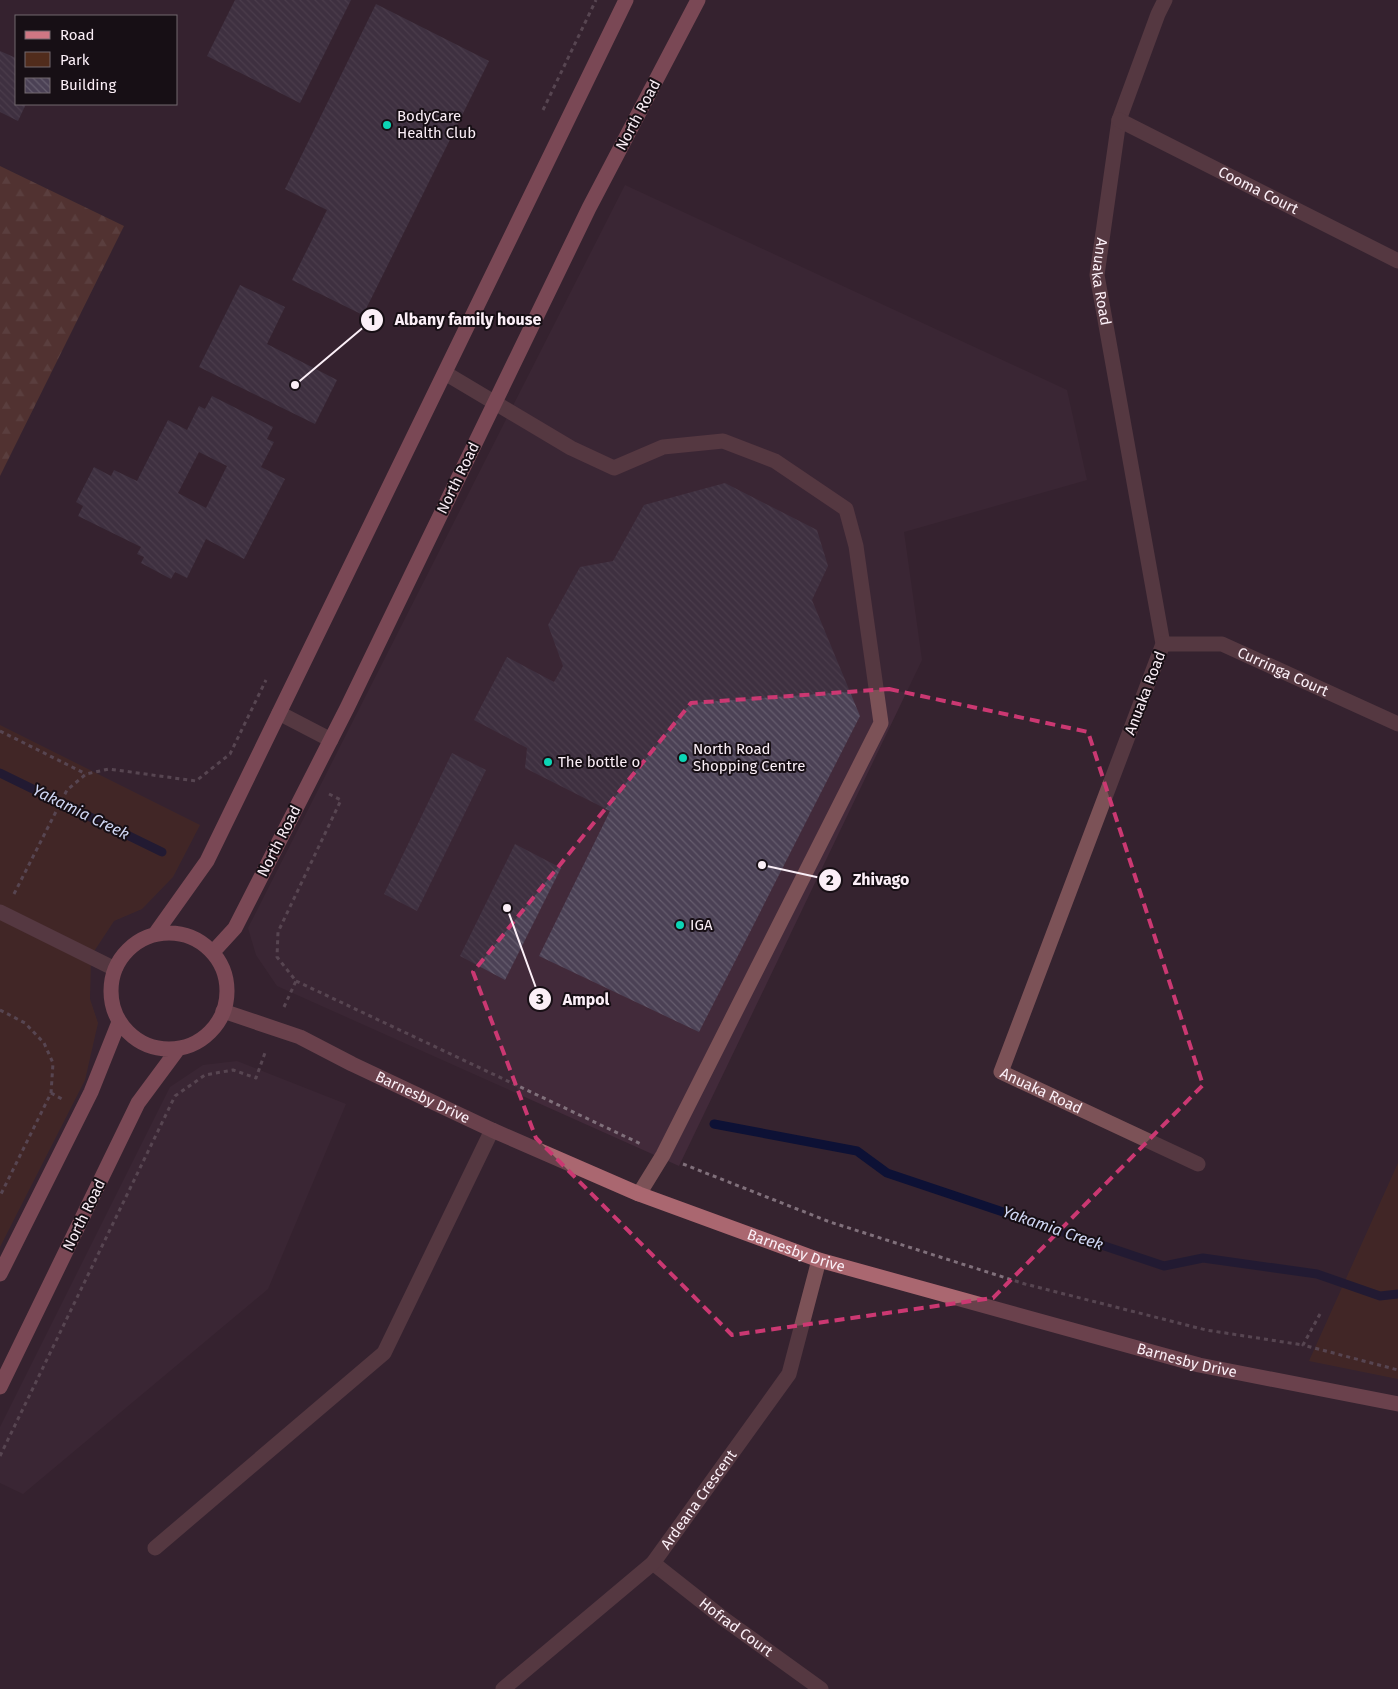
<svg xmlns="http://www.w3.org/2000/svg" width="1398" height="1689" font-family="'Fira Sans',sans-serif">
<defs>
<pattern id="forest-firs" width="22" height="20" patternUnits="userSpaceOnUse" patternTransform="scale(1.25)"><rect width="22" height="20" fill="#734633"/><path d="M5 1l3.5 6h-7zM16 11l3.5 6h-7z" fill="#886151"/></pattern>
<pattern id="building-back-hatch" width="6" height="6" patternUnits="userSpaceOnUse" patternTransform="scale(1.25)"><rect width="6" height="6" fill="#4b4155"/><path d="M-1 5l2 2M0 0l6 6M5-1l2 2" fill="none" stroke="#665d6e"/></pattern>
</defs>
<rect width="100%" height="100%" fill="#35232f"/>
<path fill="#422a3a" d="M625,185L1067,390L1087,480L904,532L922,660L679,1166L277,986L256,955L248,928Z
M237,1061L346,1104L268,1289L23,1494L0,1483V1427L170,1087L203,1065Z"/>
<path fill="url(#forest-firs)" d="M0,166L124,226L0,476Z"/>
<path fill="#512c1c" d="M0,725L200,825L173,877L142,909L114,921L91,956L90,999L98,1023L85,1080L0,1247Z
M1398,1163V1379L1309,1361Z"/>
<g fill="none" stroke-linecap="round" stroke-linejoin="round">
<path stroke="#0d1135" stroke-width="9" d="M0,773L162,852
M714,1124L857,1151L887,1173L1164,1266L1203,1258L1317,1274L1380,1296L1398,1294"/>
</g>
<path fill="url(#building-back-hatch)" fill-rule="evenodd" d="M235,0H351L300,103L207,56Z
M376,4L489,61L363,315L292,280L327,210L285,189Z
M0,51L16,58V104H26L18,121L0,112Z
M240,285L285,307L267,344L337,380L315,424L199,367Z
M212,396L273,427L267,439L274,442L261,467L285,479L244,559L206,539L187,578L175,572L171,579L141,563L144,557L137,554L141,547L78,516L83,506L76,502L94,467L111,476L114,470L137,481L168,420L187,430L199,406L205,409ZM199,452L227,466L206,508L178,493Z
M725,483L817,530L828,566L812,600L860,716L699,1032L539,956L610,811L525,768L527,748L474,720L507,657L554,682L563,666L548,625L580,567L613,561L644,505Z
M452,753L486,770L417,911L384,894Z
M515,844L561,868L505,980L460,956Z"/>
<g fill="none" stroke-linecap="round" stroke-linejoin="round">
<path stroke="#80707b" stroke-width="3" stroke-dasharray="4 4" stroke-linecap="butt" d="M543,110L596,0
M0,731L86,774
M14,894L67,790L86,774L109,769L196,781L230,754L266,680
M296,981L641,1144
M284,1007L296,981L277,957L278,932L341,800L329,794
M0,1010L25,1023L44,1043L53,1063L51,1093L0,1196
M51,1093L62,1099
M683,1164L830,1222L1025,1284L1206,1330L1303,1345
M1320,1314L1303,1345L1398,1370
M0,1456L175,1096L205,1075L233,1070L256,1078L266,1050"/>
<path stroke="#7c5257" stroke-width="15" d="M445,373L571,448L614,468L663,447L723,441L775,461L846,509L856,546L881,723L663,1155L639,1194
M279,713L331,740
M0,912L115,969
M155,1548L384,1353L492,1130"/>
<g stroke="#7c5257" stroke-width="15">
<path id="s1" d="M1165,0L1158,14L1119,120L1097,275L1163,644L1001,1072L1198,1164"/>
<path id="s2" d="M1119,120L1398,261"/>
<path id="s3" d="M1163,644H1222L1398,724"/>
<path id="s4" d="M653,1563L724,1619L821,1689"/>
<path id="s5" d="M503,1689L653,1563L789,1374L819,1260"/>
</g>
<path stroke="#aa6770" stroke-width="15" id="s6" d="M223,1011L300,1037L352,1064L492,1130L639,1194L819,1260L1199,1365L1398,1404"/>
<path stroke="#ce7783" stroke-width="15" d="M111 991a58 58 0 1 1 116 0a58 58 0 1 1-116 0Z
M155,934L207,861L626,0
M213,952L235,928L347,708L589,208L698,0
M0,1274L91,1092L119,1022
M0,1387L138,1103L178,1049"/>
</g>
<path d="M0 0H1398V1689H0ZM889,689L1088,732L1203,1085L993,1298L732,1335L536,1138L473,972L691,703Z" fill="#35232f" fill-opacity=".55" fill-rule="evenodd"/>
<path fill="none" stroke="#cb3872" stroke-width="4" stroke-dasharray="10 6" stroke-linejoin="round" d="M889,689L1088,732L1203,1085L993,1298L732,1335L536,1138L473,972L691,703Z"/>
<g fill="#0cd5b5" stroke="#170f15" stroke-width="2">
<circle cx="387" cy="125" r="5"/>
<circle cx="683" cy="758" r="5"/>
<circle cx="548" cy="762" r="5"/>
<circle cx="680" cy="925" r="5"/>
</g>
<g text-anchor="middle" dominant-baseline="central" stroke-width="4" stroke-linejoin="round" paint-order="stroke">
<g font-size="15" fill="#fbeff7" stroke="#170f15">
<text transform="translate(638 115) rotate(-62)">North Road</text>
<text stroke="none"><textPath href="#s2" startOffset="156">Cooma Court</textPath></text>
<text stroke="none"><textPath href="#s1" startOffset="292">Anuaka Road</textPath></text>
<text transform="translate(458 478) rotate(-64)">North Road</text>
<text stroke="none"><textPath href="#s3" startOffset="126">Curringa Court</textPath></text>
<text transform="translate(1145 693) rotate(-69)">Anuaka Road</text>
<text transform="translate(279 841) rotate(-63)">North Road</text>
<text stroke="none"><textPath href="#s1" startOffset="1162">Anuaka Road</textPath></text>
<text stroke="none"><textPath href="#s6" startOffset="218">Barnesby Drive</textPath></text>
<text transform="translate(84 1215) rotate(-64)">North Road</text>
<text stroke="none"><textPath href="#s6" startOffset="622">Barnesby Drive</textPath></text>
<text stroke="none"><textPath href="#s6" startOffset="1028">Barnesby Drive</textPath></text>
<text stroke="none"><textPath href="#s5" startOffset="274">Ardeana Crescent</textPath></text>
<text stroke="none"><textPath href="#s4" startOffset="105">Hofrad Court</textPath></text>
</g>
<g font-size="15" fill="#fbeff7" stroke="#170f15" text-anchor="start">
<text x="397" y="116">BodyCare<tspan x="397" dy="17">Health Club</tspan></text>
<text x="693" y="749">North Road<tspan x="693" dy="17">Shopping Centre</tspan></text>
<text x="558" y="762">The bottle o</text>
<text x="690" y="925">IGA</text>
</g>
<g font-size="16" font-style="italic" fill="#d0d7f4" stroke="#170f15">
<text transform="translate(81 812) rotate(26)">Yakamia Creek</text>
<text transform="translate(1053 1228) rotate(19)">Yakamia Creek</text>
</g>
</g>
<path fill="none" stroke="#fbeff7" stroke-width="2" d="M295 385L372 320M762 865L830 880M507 908L540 999"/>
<g fill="#fbeff7" stroke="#170f15" stroke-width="2">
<circle cx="295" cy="385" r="5"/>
<circle cx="762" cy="865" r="5"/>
<circle cx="507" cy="908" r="5"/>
<circle cx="372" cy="320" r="12"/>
<circle cx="830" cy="880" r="12"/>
<circle cx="540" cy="999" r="12"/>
</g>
<g font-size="15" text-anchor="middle" font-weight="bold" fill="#111">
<text x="372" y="325">1</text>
<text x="830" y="885">2</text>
<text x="540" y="1004">3</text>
</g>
<g font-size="16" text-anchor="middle" font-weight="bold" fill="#fbeff7" stroke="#170f15" stroke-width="4" stroke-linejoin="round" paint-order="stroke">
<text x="468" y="325">Albany family house</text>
<text x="881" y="885">Zhivago</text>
<text x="586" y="1005">Ampol</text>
</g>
<rect x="15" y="15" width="162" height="90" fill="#170f15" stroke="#72696f"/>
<rect x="25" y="31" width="25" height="8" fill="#ce7783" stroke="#72696f"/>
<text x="60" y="40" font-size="15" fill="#fbeff7">Road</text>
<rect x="25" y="52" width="25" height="15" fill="#512c1c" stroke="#72696f"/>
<text x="60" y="65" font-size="15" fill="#fbeff7">Park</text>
<rect x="25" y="78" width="25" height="15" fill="url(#building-back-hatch)" stroke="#72696f"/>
<text x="60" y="90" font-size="15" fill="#fbeff7">Building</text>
</svg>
